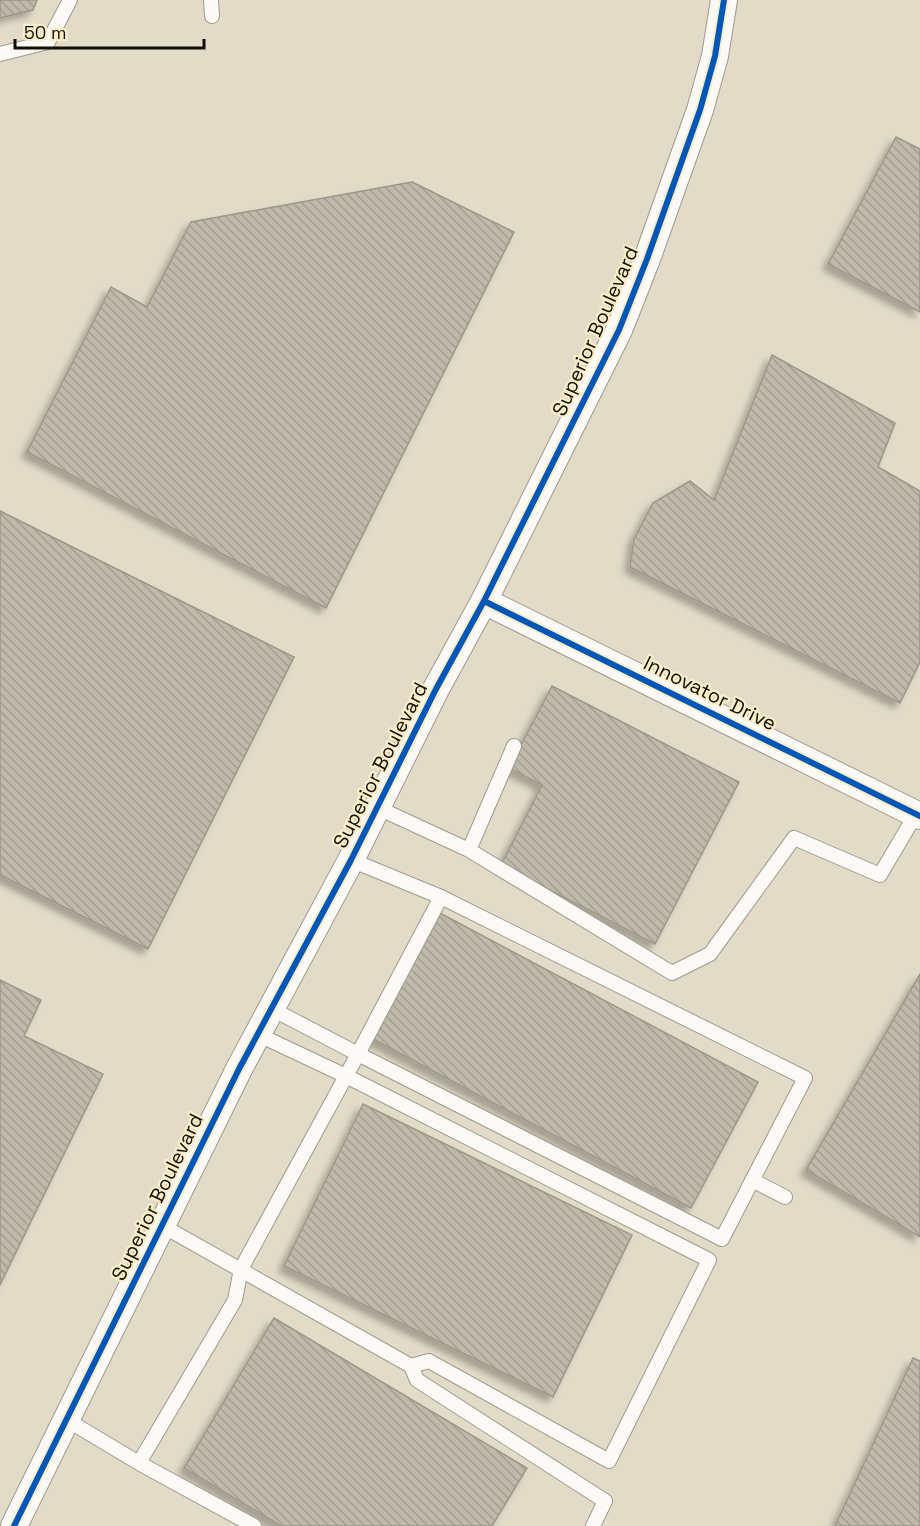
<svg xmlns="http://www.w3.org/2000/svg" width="920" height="1526" font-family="'Space Grotesk',sans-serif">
<defs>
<pattern id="building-back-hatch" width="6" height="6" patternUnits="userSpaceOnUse" patternTransform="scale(1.5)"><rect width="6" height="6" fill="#bfb9aa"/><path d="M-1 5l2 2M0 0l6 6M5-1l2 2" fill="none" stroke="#a39e91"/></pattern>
<filter id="shadow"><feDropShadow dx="-5.5" dy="5.5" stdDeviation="3" flood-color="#0004"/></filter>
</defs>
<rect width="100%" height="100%" fill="#e2dbc8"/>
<path fill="url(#building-back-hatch)" stroke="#9c9788" stroke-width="1.5" filter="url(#shadow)" d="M0,0H37L33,10L0,18Z
M896,137L920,149V312L828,264Z
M412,182L514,232L326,608L27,452L111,287L147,307L191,222Z
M772,355L895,423L878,467L920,491V662L900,703L630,567L634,539L653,503L690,481L714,500Z
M0,511L294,657L148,949L0,875Z
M552,686L739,782L655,944L501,865L542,785L509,768Z
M438,912L758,1082L691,1208L371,1038Z
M920,974V1237L806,1170Z
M0,980L41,1000L24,1036L103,1074L0,1285Z
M363,1104L632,1235L553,1397L284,1266Z
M274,1318L527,1468L492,1526H281L184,1468Z
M913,1358L920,1361V1526H835Z"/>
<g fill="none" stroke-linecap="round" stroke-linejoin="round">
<defs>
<path id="lane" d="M211,0L212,16
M0,54L48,42L70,0
M376,807L469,850L514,746
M469,850L672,973L710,954L794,838L880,875L916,814
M272,1009L358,1054L441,897
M752,1180L785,1197
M161,1225L411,1366L429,1361L609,1461L709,1260L346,1076L257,1034
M411,1366L417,1380L605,1501L593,1526
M67,1420L139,1463L235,1300L241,1269L358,1054L722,1239L805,1078L441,897L351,860
M139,1463L254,1526"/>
<path id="street" d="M484,601L920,816
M14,1526L239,1069L351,860L436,689L484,601L619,330L647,259L700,110L715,56L724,0"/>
</defs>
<use href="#lane" stroke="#9f9a8b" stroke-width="16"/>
<use href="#street" stroke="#9f9a8b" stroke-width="28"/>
<use href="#lane" stroke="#fbfaf7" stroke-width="14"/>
<use href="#street" stroke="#fbfaf7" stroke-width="26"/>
<defs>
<path id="cycleway" d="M484,601L920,816
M14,1526L239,1069L351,860L436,689L484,601L619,330L647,259L700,110L715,56L724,0"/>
</defs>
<use href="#cycleway" stroke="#faeeca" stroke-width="10"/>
<use href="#cycleway" stroke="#0057b8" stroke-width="6"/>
</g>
<g text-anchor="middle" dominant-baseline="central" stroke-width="4.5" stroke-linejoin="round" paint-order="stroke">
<g font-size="20" fill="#130f04" stroke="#faeeca">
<text transform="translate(595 331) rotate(-66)">Superior Boulevard</text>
<text transform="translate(710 693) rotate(26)">Innovator Drive</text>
<text transform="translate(380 765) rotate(-63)">Superior Boulevard</text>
<text transform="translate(157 1197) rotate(-64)">Superior Boulevard</text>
</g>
</g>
<path d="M15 39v9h189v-9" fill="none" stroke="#130f04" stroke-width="3"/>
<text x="24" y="39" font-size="18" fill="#130f04" stroke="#faeeca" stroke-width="4.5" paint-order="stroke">50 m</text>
</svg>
